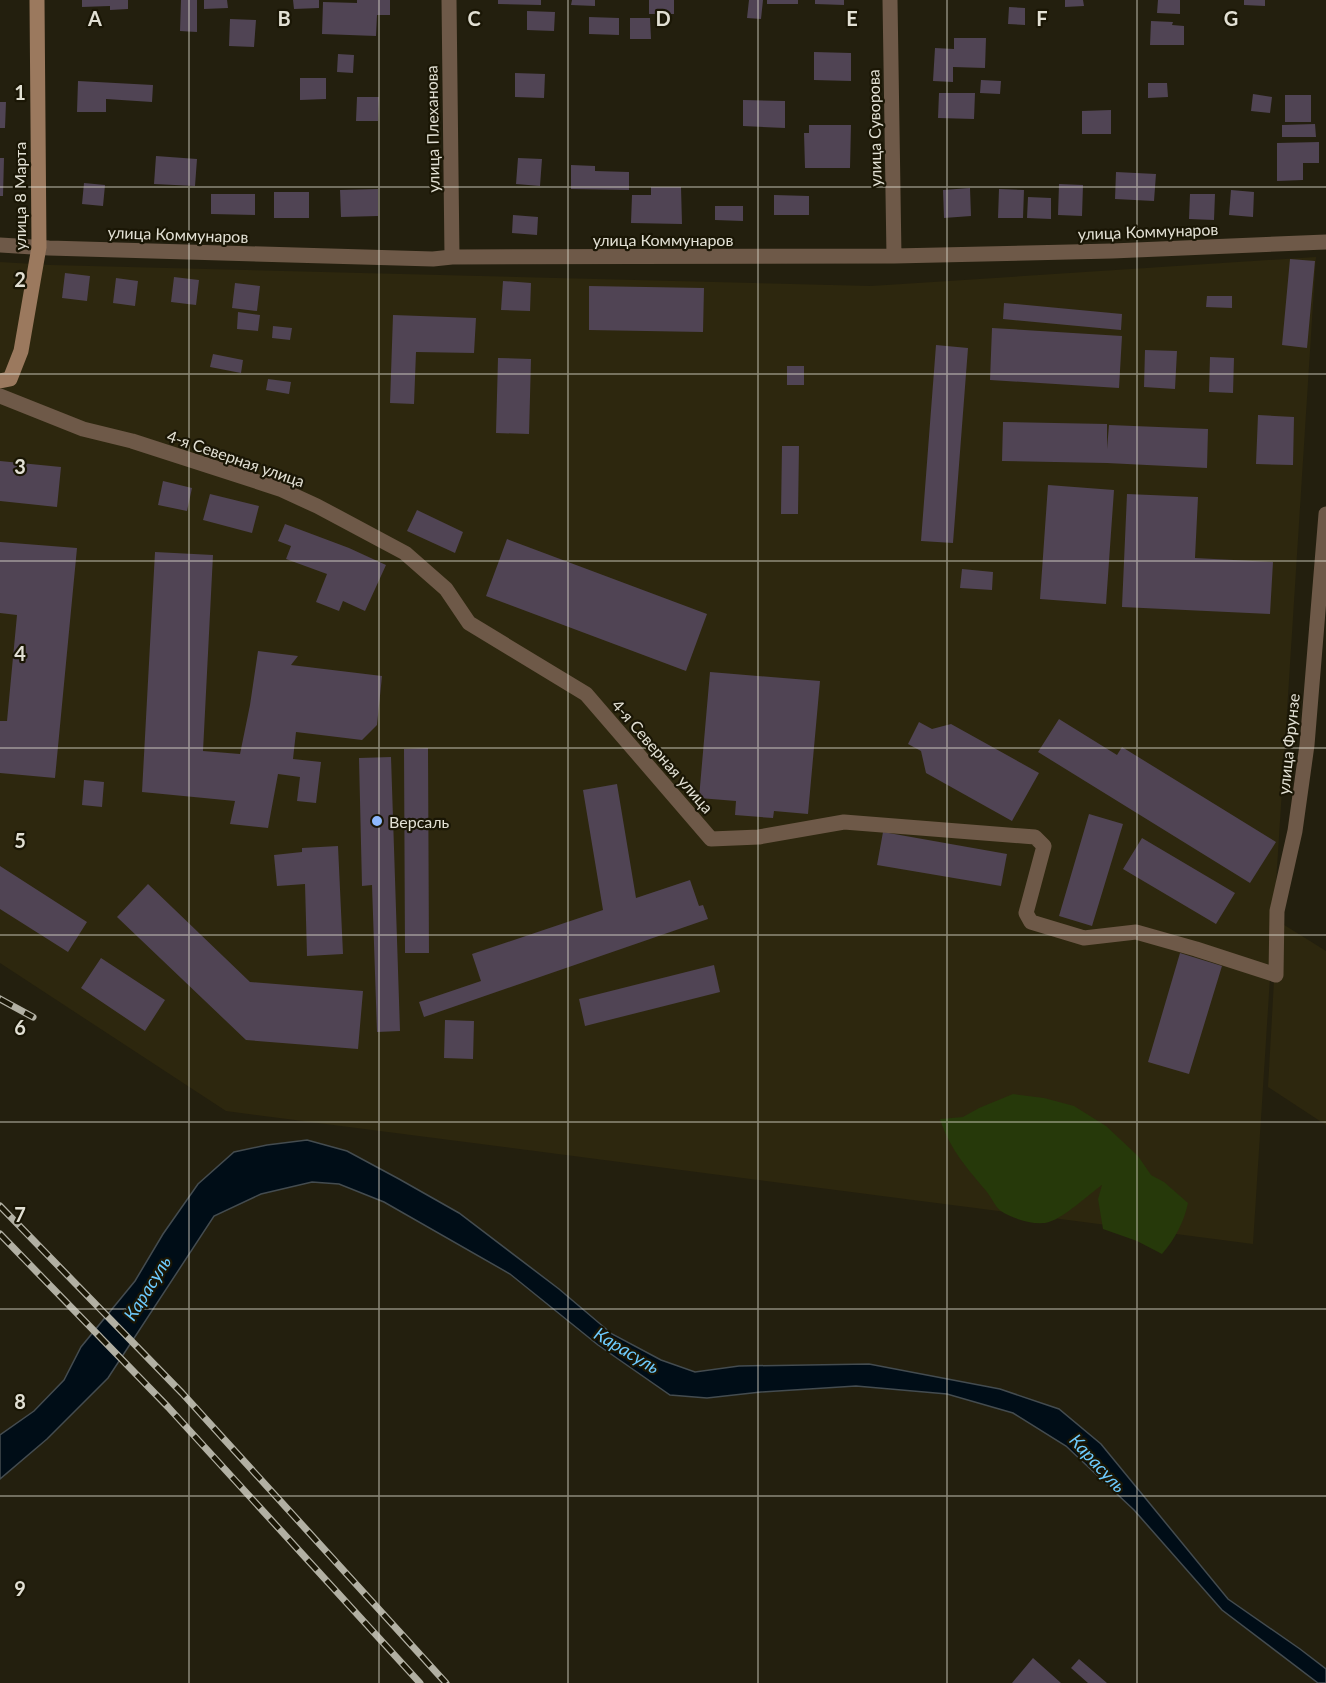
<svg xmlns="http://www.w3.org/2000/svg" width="1326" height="1683" font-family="Lato,sans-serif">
<rect width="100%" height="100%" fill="#231f0e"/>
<path fill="#2d270e" d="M1316,257L1253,1244L226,1111L0,963V262L51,265L871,286Z
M1281,923L1326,951V1125L1268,1087L1274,981Z"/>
<path fill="#26390a" d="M1013,1094L1044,1098L1074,1106L1106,1126L1138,1156L1151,1175L1164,1182L1188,1203C1184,1222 1175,1239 1162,1254L1137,1241L1103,1229L1098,1199L1102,1185C1088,1195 1065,1217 1049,1222C1037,1226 1012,1219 1001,1211C995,1207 992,1198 987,1192C967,1168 950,1150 940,1119L963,1117L979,1108Z"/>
<path fill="#000d17" stroke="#444c50" stroke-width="1.5" d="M307,1140L347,1151L399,1179L459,1213L559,1289L612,1334L661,1360L695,1372L739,1366L869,1364L1000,1389L1059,1409L1101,1444L1228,1599L1300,1649L1326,1669V1683H1318L1222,1610L1134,1510L1066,1446L1013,1413L947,1394L856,1386L761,1392L707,1398L670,1395L598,1345L510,1274L384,1202L339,1184L312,1182L261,1194L214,1216L108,1378L47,1439L0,1479V1435L34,1411L64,1380L81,1347L135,1281L163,1234L198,1184L234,1152L267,1145Z"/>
<path fill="#504454" d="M82,0H128V9L110,10V6L82,7Z
M181,0H197V32L180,31Z
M204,0H227L228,8L204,9Z
M293,0H319V8L294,9Z
M357,0H390V15H377L376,36L322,34L323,2L357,3Z
M498,0H541V5L498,4Z
M572,0H595V6L571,5Z
M649,0H674V14H649Z
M749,0H763L761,19L747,18Z
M767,0H798V4H767Z
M815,0H844V5L815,4Z
M1065,0H1083L1084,6L1065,7Z
M1158,0H1180V14L1157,13Z
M1244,0H1265V6L1244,5Z
M1009,7L1025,8V25L1008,24Z
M527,11L555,12L554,31L527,30Z
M589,17L619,18V35L589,34Z
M630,18H650L651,39H630Z
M230,19L256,20L254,47L229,46Z
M1151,21L1173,22L1172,25L1184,26V45H1150Z
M954,38H986L985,68L953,67V82L933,81L935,48L954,49Z
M814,52L851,53V81L814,80Z
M338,54L354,55L353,73L337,72Z
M515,73L545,74L544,98L515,97Z
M300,78H326V99L300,100Z
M981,80L1001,81L1000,94L980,93Z
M78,81L153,85L152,102L106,99V112H77Z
M1148,83H1167L1168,97L1148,98Z
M939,93H975L974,119L938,118Z
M1253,94L1272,97L1270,113L1251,111Z
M1285,95H1311V122H1285Z
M357,97H379L378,121H356Z
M743,100L785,101V128L743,126Z
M0,102H6L5,128H0Z
M1111,110V134H1082V111Z
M1315,124L1316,137H1282V125Z
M809,125H851L850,168H805L804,133H809Z
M1319,142V163H1303V180L1277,181V143Z
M156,156L197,159L195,186L154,184Z
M0,158H4L3,196H0Z
M518,158L542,159L540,186L516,184Z
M571,165L595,166V171L629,172V190L571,189Z
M1116,172L1156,174L1154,201L1115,199Z
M84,183L105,185L103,206L82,204Z
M1059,184L1083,185L1082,216L1058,215Z
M651,187H681L682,224L631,223L632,195H651Z
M970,188L971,216L944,218L943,190Z
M378,189V216L341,217L340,190Z
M999,189L1024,190L1023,218H998Z
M1231,190L1254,192L1253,217L1229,215Z
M274,192H309V218H274Z
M211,194H255V215L211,214Z
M1190,194H1215L1214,220L1189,219Z
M774,195L809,196V215H774Z
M1028,197L1051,198V219L1027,218Z
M715,206H743V221L715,220Z
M513,215L538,217L537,235L512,233Z
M1290,259L1315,261L1307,348L1282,345Z
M65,273L90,276L87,301L62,298Z
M174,277L199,280L196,305L171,302Z
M116,278L138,281L135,306L113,303Z
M503,281L531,283L530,311L501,310Z
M235,283L260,286L257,311L232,308Z
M589,286L704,288L703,332L589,330Z
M1207,296H1232V308L1206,307Z
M1004,303L1122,314L1121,330L1003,319Z
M238,312L260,315L258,331L237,329Z
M393,315L476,318L474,353L416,352L414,404L390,403Z
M273,326L292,328L290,340L272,338Z
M992,328L1122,336L1119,388L990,380Z
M936,345L968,348L953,543L921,541Z
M1145,350L1177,351L1175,389L1144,387Z
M213,354L243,360L241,373L210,367Z
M1210,357L1234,358L1233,393L1209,392Z
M498,358L531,359L529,434L496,433Z
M787,366H804V385H787Z
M268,379L291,382L289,394L266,390Z
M1258,415L1294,417L1293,465L1256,464Z
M1003,422L1107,424V449L1109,425L1208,429L1207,468L1107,463L1002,461Z
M782,446H799L798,514H781Z
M0,461L61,467L57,507L0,501Z
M163,481L192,488L187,511L158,505Z
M1048,485L1114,490L1106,604L1040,599Z
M210,494L259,506L252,533L203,520Z
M1127,494L1198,497L1195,558L1273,562L1270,614L1122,607Z
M417,510L463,532L455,553L407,531Z
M285,524L349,548L386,565L365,611L343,601L339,611L316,602L327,574L286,559L291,546L278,541Z
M507,539L707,614L686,671L486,596Z
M0,542L77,548L55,778L0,773V721H7L17,615L0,613Z
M155,552L213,555L203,751L240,754L250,705L258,651L298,656L291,665L382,676L377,725L362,740L296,732L293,759L321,762L316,803L297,801L300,777L278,774L268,828L230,824L235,801L142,792Z
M962,569L993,572L992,590L960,588Z
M710,672L820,681L808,814L774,811L773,818L735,815L736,801L699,798Z
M1059,719L1117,755L1122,747L1276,842L1250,883L1038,752Z
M919,722L932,729L951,724L1039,773L1012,821L926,773L921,751L908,744Z
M428,748L429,953H405L404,749Z
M391,757L400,1031L377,1032L372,885L362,886L359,758Z
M84,780L104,782L102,807L82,805Z
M617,784L636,898L690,880L699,906L703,905L708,919L424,1017L419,1002L481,981L472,954L603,910L583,790Z
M1089,814L1123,824L1092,926L1059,916Z
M883,832L1007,854L1001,886L877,865Z
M1142,838L1235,893L1216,924L1123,869Z
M338,846L343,954L307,956L305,884L277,886L274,855L302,852V848Z
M0,866L87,922L68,952L0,909Z
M148,884L250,982L363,991L358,1049L246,1040L117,917Z
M1180,953L1222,966L1189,1074L1148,1062Z
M101,958L165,1000L145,1031L81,988Z
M714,965L720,992L585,1026L579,999Z
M445,1020L474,1021L473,1059L444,1058Z
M1033,1658L1061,1683H1012Z
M1079,1659L1107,1683H1088L1071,1668Z"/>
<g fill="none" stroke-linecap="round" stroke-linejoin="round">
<path stroke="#6e5948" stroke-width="15" d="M449,0L452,257
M890,0L894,256
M0,245L49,248L433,259L452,257L894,256L1112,251L1326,242
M0,396L83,429L132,441L280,489L317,506L405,553L446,589L469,623L586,694L711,839L759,837L844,822L1035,837L1044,846L1026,913L1031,922L1084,938L1136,932L1196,949L1276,975L1277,911L1295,831L1307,745L1326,514"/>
<path stroke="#9b795e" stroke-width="15" d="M0,381L10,379L21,351L39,247L37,0"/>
<defs>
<path id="rail" d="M0,999L33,1017
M0,1206L182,1393L446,1683
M0,1234L168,1407L420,1683"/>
</defs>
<use href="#rail" stroke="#b2b0a3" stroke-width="7"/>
<use href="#rail" stroke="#1a1605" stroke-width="4.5" stroke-dasharray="14" stroke-linecap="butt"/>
</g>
<path fill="none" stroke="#e2e0d4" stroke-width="1.5" stroke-opacity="0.55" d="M189,0V1683M379,0V1683M568,0V1683M758,0V1683M947,0V1683M1137,0V1683M0,187H1326M0,374H1326M0,561H1326M0,748H1326M0,935H1326M0,1122H1326M0,1309H1326M0,1496H1326"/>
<circle fill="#8eb9fd" stroke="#1a1605" stroke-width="2" cx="377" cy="821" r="6"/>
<g text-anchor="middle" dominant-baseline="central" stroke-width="4.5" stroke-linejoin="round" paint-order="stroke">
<g font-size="16" fill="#e2e0d4" stroke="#1a1605">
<text transform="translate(874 128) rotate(-91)">улица Суворова</text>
<text transform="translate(432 129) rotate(-91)">улица Плеханова</text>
<text transform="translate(19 196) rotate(-90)">улица 8 Марта</text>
<text transform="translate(1148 231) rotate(-2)">улица Коммунаров</text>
<text transform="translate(178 234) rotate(2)">улица Коммунаров</text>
<text x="663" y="239">улица Коммунаров</text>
<text transform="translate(236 458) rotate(19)">4-я Северная улица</text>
<text transform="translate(1288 744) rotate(-84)">улица Фрунзе</text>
<text transform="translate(663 756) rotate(49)">4-я Северная улица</text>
</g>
<g font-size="16" fill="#e2e0d4" stroke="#1a1605" text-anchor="start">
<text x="389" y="821">Версаль</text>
</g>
<g font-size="18" font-style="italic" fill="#6ecbfe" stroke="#1a1605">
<text transform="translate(147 1288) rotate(-58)">Карасуль</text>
<text transform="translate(627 1350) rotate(31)">Карасуль</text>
<text transform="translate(1098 1463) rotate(47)">Карасуль</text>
</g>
</g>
<g font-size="20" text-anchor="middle" font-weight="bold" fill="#e2e0d4" stroke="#1a1605" stroke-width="4.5" stroke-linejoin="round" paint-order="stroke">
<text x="95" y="26">A</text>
<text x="284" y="26">B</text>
<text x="474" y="26">C</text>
<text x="663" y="26">D</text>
<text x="852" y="26">E</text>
<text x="1042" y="26">F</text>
<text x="1231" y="26">G</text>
<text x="20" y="100">1</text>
<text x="20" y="287">2</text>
<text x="20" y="474">3</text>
<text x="20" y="661">4</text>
<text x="20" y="848">5</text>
<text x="20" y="1035">6</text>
<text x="20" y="1222">7</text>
<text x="20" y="1409">8</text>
<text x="20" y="1596">9</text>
</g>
</svg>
